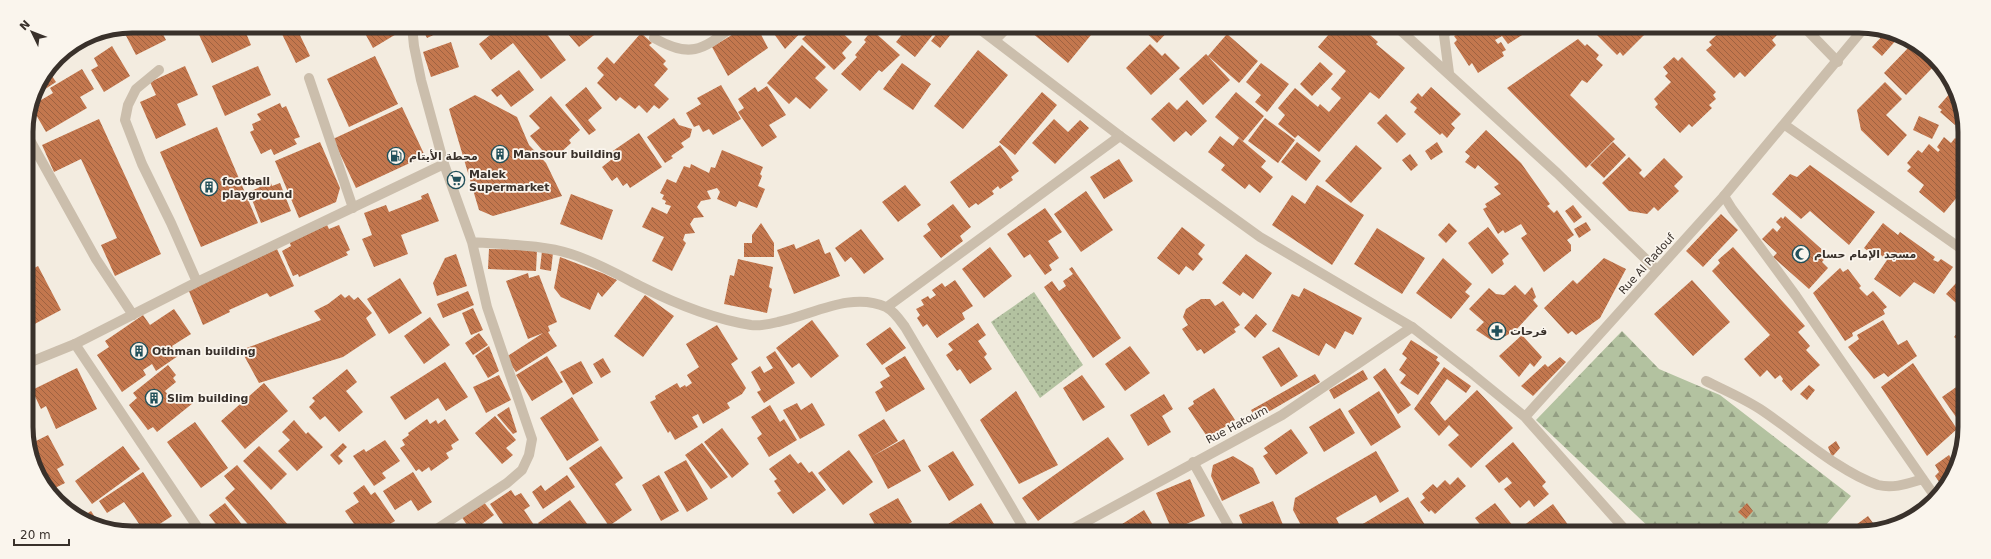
<svg xmlns="http://www.w3.org/2000/svg" width="1991" height="559" font-family="'DejaVu Sans',Vazirmatn,sans-serif">
<defs>
<pattern id="grass-dots" width="8" height="8" patternUnits="userSpaceOnUse"><rect width="8" height="8" fill="#b3c2a0"/><path d="M2 2h.1M6 6h.1" fill="none" stroke="#939e83" stroke-width="1.8" stroke-linecap="round"/></pattern>
<pattern id="forest-firs" width="22" height="20" patternUnits="userSpaceOnUse"><rect width="22" height="20" fill="#b3c2a0"/><path d="M5 1l3.5 6h-7zM16 11l3.5 6h-7z" fill="#939e83"/></pattern>
<pattern id="building-back-hatch" width="6" height="6" patternUnits="userSpaceOnUse"><rect width="6" height="6" fill="#c3774e"/><path d="M-1 5l2 2M0 0l6 6M5-1l2 2" fill="none" stroke="#9f6241"/></pattern>
</defs>
<rect width="100%" height="100%" fill="#f3ece0"/>
<path fill="url(#grass-dots)" d="M1034,292L1083,365L1040,398L991,322Z"/>
<path fill="url(#forest-firs)" d="M1622,331L1659,369L1720,395L1851,496L1819,533H1655L1536,420Z"/>
<path fill="url(#building-back-hatch)" d="M132,26H159L166,40L136,55L122,28Z
M195,26H243L251,45L212,63Z
M361,26H402L403,30L373,48Z
M421,26H440L442,31L427,38Z
M501,26H541L566,60L541,79L513,43L491,60L479,44Z
M296,27L310,56L296,63L282,34Z
M562,27H604L579,47Z
M745,27H757L768,48L728,76L712,47Z
M769,27H806L785,49Z
M815,27H836L852,42L842,53L846,58L834,70L802,39Z
M908,27H939L915,57L896,42Z
M942,27H952L955,29L940,48L931,41Z
M1025,27H1082L1091,35L1068,63Z
M1140,27H1172L1157,43Z
M1311,27H1327L1322,35Z
M1335,27H1361L1378,42L1376,44L1405,68L1379,99L1370,92L1319,152L1298,135L1295,138L1278,124L1285,115L1278,108L1295,88L1318,107L1320,104L1329,112L1341,98L1331,89L1346,71L1318,47Z
M1467,28H1533L1508,44L1502,36L1495,40L1498,44L1501,42L1506,50L1502,52L1504,56L1478,73L1472,63L1469,66L1454,43L1457,40L1454,36Z
M1590,28H1651L1623,56L1620,52L1617,55Z
M1724,28H1772L1778,34L1772,40L1776,45L1745,77L1740,72L1734,78L1706,50L1712,45L1709,42Z
M872,30L900,55L882,72L879,70L860,91L841,74L857,57L855,55L866,42L864,40Z
M1887,31L1898,38L1882,56L1872,47Z
M641,33L652,43L649,45L666,61L663,64L668,69L654,85L669,99L659,109L654,105L647,113L639,105L635,109L620,97L616,101L597,83L604,75L597,68L607,57L614,64Z
M1227,34L1258,61L1239,83L1208,56Z
M1578,39L1585,46L1587,44L1599,55L1596,59L1603,65L1587,83L1582,80L1570,95L1615,139L1586,168L1507,88Z
M451,42L459,67L431,77L423,52Z
M1150,44L1162,56L1165,53L1180,68L1151,95L1126,68Z
M802,45L826,67L815,78L828,90L810,109L796,97L789,104L767,83Z
M1911,45L1934,57L1937,63L1906,95L1884,73Z
M112,46L130,76L104,92L91,70L98,66L94,58Z
M978,50L1008,75L963,129L934,106Z
M1206,54L1230,80L1203,105L1179,79Z
M375,56L398,104L349,127L327,79Z
M1674,57L1678,61L1682,57L1716,92L1713,95L1716,99L1709,105L1712,108L1692,127L1689,124L1680,133L1655,107L1658,104L1654,99L1671,82L1665,76L1668,73L1663,67Z
M1320,62L1333,74L1312,96L1300,84Z
M902,63L931,84L913,110L883,89Z
M1261,63L1289,84L1267,112L1255,102L1261,95L1246,82Z
M185,66L198,95L177,104L186,125L156,139L140,102L156,95L150,82Z
M258,66L271,95L225,116L212,86Z
M82,69L94,89L80,97L87,108L46,132L31,106L53,93L50,88Z
M48,70L56,82L33,97L34,91Z
M519,70L534,90L511,107L501,94L497,97L491,90Z
M1885,82L1902,99L1886,115L1907,135L1888,156L1861,130L1857,110Z
M721,85L741,119L713,135L709,129L703,132L699,125L694,127L686,113L701,104L697,98Z
M767,86L786,115L769,125L777,137L762,147L738,112L744,108L738,99L755,87L758,92Z
M586,87L602,108L588,120L596,130L589,135L565,105Z
M1431,87L1461,114L1451,124L1455,128L1447,138L1442,133L1440,135L1414,112L1417,108L1410,102L1418,93L1422,97Z
M1042,92L1057,105L1015,155L999,142Z
M1236,92L1264,116L1243,141L1215,117Z
M1951,92L1963,111V120L1961,118L1955,125L1940,112L1942,110L1938,107Z
M475,95L517,117L529,145L546,163L562,196L493,216L479,210L449,109Z
M551,96L580,130L569,140L571,143L560,153L558,150L549,158L530,136L540,128L529,116Z
M1187,100L1207,121L1191,136L1186,131L1174,142L1151,119L1169,102L1177,110Z
M280,103L282,108L286,106L300,137L294,139L297,144L274,155L271,149L261,154L250,132L254,130L252,124L261,120L257,114Z
M402,107L425,156L356,188L333,139Z
M1386,114L1406,134L1397,143L1377,123Z
M1919,116L1939,125L1932,139L1913,130Z
M674,118L679,125L692,129L690,137L681,143L684,147L671,156L673,158L665,163L647,137Z
M1265,118L1295,140L1278,163L1248,141Z
M99,119L161,254L115,276L101,245L117,238L81,159L54,172L42,145Z
M1054,119L1068,132L1080,120L1089,128L1055,164L1032,143Z
M217,127L258,223L201,247L160,152Z
M1486,130L1521,163L1550,204L1547,206L1554,213L1557,210L1574,235L1567,240L1571,245V251L1544,272L1521,238L1527,234L1521,224L1505,233L1503,230L1498,234L1483,209L1487,207L1485,204L1501,194L1494,187L1499,184L1478,165L1475,169L1465,162L1470,156L1465,152Z
M639,133L662,167L630,188L627,183L623,186L617,177L612,181L602,167L611,160L607,155Z
M1220,136L1233,146L1239,138L1266,161L1261,167L1273,177L1260,193L1249,184L1245,189L1221,170L1225,165L1208,152Z
M1944,137L1951,143L1955,138L1963,145V190L1944,213L1919,192L1924,185L1907,171L1911,167L1907,163L1918,150L1922,153L1929,144L1938,152L1940,150L1937,147Z
M320,142L340,188L336,202L299,218L275,161Z
M1297,142L1321,161L1306,181L1281,162Z
M1437,142L1443,152L1431,160L1425,151Z
M1613,142L1626,155L1604,178L1590,165Z
M1000,145L1019,171L1011,177L1013,180L1000,189L998,186L992,191L994,194L978,205L976,203L969,208L950,182Z
M1356,145L1382,168L1351,203L1325,181Z
M722,150L763,167L760,174L762,176L758,186L765,189L757,208L739,201L736,207L717,199L720,192L717,188L707,191L711,199L701,201L697,207L704,217L694,218L690,224L695,233L685,234L683,240L686,243L672,271L652,261L664,237L642,227L652,207L667,214L671,206L665,204L666,201L662,199L664,195L660,193L667,179L676,183L684,166L690,168L691,164L709,173L711,167L715,168Z
M1410,154L1418,165L1411,171L1402,160Z
M1629,157L1642,170L1639,173L1644,178L1664,158L1683,177L1674,186L1679,191L1658,211L1654,207L1647,214L1629,211L1602,183Z
M1119,159L1133,181L1104,199L1090,177Z
M1810,165L1875,212L1849,245L1810,211L1801,219L1772,194L1790,174L1797,177Z
M269,178L272,186L280,183L291,211L261,223L249,192L260,187L258,182Z
M905,185L921,205L898,222L882,202Z
M1317,185L1364,215L1332,265L1272,225L1292,195L1305,204Z
M1086,191L1113,230L1081,252L1054,214Z
M428,193L439,221L401,235L408,254L374,267L362,239L372,235L364,213L386,205L389,212L422,199L421,196Z
M571,194L613,210L602,240L560,224Z
M953,204L971,227L960,236L963,241L941,258L923,236L931,230L927,224Z
M1573,205L1582,217L1574,223L1565,211Z
M1045,208L1062,232L1048,241L1059,258L1049,265L1052,270L1045,275L1030,254L1024,258L1007,234Z
M1721,214L1738,230L1703,267L1686,251Z
M1785,216L1828,255L1822,262L1828,268L1809,289L1773,257L1777,253L1762,239L1773,228L1777,232L1781,227L1776,222L1781,217L1783,219Z
M1586,222L1591,230L1579,238L1574,229Z
M761,223L774,243V257H744V243H752V235Z
M1449,223L1457,231L1446,243L1438,235Z
M1883,223L1898,235L1900,232L1935,257L1933,260L1938,262L1941,259L1953,267L1934,294L1914,282L1900,297L1874,279L1887,260L1881,255L1877,258L1864,248Z
M327,225L329,229L339,225L350,250L346,252L348,255L299,277L298,274L293,276L282,251L291,246L289,241Z
M1182,227L1205,245L1198,254L1203,259L1193,271L1186,266L1179,275L1157,258Z
M1488,227L1509,254L1502,260L1504,264L1492,274L1468,243Z
M1377,228L1425,258L1402,294L1354,264Z
M861,229L884,259L864,274L851,257L845,262L835,248Z
M819,239L825,254L830,252L840,276L794,294L777,250L794,244L796,249Z
M990,247L1012,276L984,298L962,269Z
M1733,247L1805,326L1798,332L1810,346L1806,350L1820,365L1791,391L1782,381L1783,379L1780,375L1775,379L1767,370L1760,377L1744,359L1770,335L1712,271L1720,263L1718,260Z
M277,249L294,286L270,297L267,293L229,310L230,312L203,325L188,289Z
M489,249L537,250L536,271L488,269Z
M542,251L553,253L551,271L540,269Z
M456,254L467,286L437,296L433,283L445,258Z
M1246,254L1272,273L1253,299L1243,292L1240,296L1222,283Z
M560,257L602,273L617,280L602,297L598,292L590,310L561,297L554,288Z
M1443,258L1472,284L1465,292L1470,296L1451,319L1416,293Z
M1604,258L1626,269L1600,318L1576,335L1572,331L1568,334L1544,308L1573,280L1577,284Z
M738,259L773,267L769,287L772,289L767,313L724,304L730,275L734,276Z
M38,266L61,310L27,328V272Z
M1072,267L1121,338L1093,358L1044,287L1052,281L1059,291L1066,286L1063,281L1073,274L1069,269Z
M1840,268L1843,272L1848,269L1861,286L1859,288L1867,296L1873,291L1887,307L1883,310L1885,314L1852,333L1853,336L1845,341L1813,293Z
M528,273L529,278L539,275L557,322L548,326L550,331L548,332L557,346L516,372L506,357L543,333L528,339L506,281Z
M1962,273L1963,274V309L1946,294L1958,281L1956,280Z
M400,278L422,313L389,334L367,299Z
M955,280L973,306L962,313L965,319L937,338L927,324L923,327L917,318L920,315L916,309L924,305L921,300L928,296L930,299L936,295L932,290L942,283L945,287Z
M1692,280L1730,322L1693,356L1654,314Z
M1515,285L1525,295L1532,287L1536,297L1533,300L1538,306L1516,330L1502,338L1491,340L1476,330L1484,322L1469,309L1489,288L1496,294L1504,295Z
M1304,288L1362,318L1353,335L1345,331L1335,349L1326,343L1319,356L1272,331L1292,294L1299,297Z
M468,291L474,305L443,318L437,304Z
M341,294L345,298L349,295L354,300L358,297L372,313L366,318L376,335L343,357L259,383L241,350L321,320L314,311L328,304Z
M645,295L674,316L643,357L614,336Z
M1201,299H1210L1215,306L1223,301L1240,325L1234,329L1236,332L1204,354L1201,349L1197,351L1182,329L1188,325L1183,317L1186,309Z
M473,308L483,330L471,335L462,313Z
M174,309L191,334L172,346L178,356L156,371L152,364L143,370L146,375L122,392L97,355L109,347L105,341L143,315L150,325Z
M1256,314L1267,324L1255,338L1244,328Z
M430,317L450,345L424,364L404,336Z
M812,320L839,356L811,378L799,363L792,368L776,348Z
M1883,320L1898,345L1907,340L1917,356L1888,377L1884,373L1874,379L1848,347L1859,339L1857,335Z
M978,323L986,335L978,341L987,354L984,357L992,369L970,384L960,369L957,371L946,355L953,350L948,344Z
M717,325L738,359L731,364L746,388L742,394L727,403L730,408L703,424L698,414L692,417L698,427L675,440L670,431L668,433L650,402L656,399L655,396L677,383L680,388L685,385L686,387L692,383L687,375L699,367L686,344Z
M1963,326V344L1954,337Z
M890,327L906,348L882,365L866,344Z
M479,333L488,345L473,355L465,343Z
M1522,335L1542,357L1534,367L1530,363L1519,377L1499,356Z
M1411,340L1438,357L1436,360L1440,363L1418,395L1400,383L1406,375L1399,370L1407,358L1402,354Z
M489,346L499,371L488,378L475,356Z
M1130,346L1150,373L1125,391L1105,364Z
M1279,347L1298,376L1281,387L1262,357Z
M775,351L795,383L764,403L757,392L761,390L751,372L760,366L764,373L773,368L766,357Z
M547,356L563,382L532,401L516,375Z
M905,356L925,389L886,412L875,392L883,387L880,382L890,376L885,368Z
M1560,357L1566,362L1533,396L1521,386L1545,364L1548,367Z
M603,358L611,372L601,378L593,364Z
M581,361L593,383L573,395L560,372Z
M445,362L468,397L446,411L438,398L405,420L390,397Z
M1913,363L1957,429L1927,456L1881,387Z
M168,365L176,375L173,378L176,382L165,391L172,400L181,393L186,401L189,398L193,403L157,432L153,427L148,430L129,405L137,398L133,393Z
M1444,367L1471,386L1466,393L1447,379L1430,403L1445,421L1477,390L1513,428L1471,468L1448,445L1459,435L1449,425L1439,436L1414,409Z
M77,368L97,409L56,429L46,406L41,409L32,390Z
M1385,368L1411,405L1398,414L1373,377Z
M347,369L357,382L346,391L363,412L339,432L325,416L320,420L309,407L315,401L312,398Z
M1363,370L1368,379L1334,399L1329,390Z
M1315,374L1320,382L1256,419L1251,410Z
M1963,374V427L1942,397L1962,383L1960,377Z
M499,375L511,400L486,413L473,387Z
M1082,375L1105,407L1083,421L1063,388Z
M264,383L288,411L245,449L221,421Z
M1809,385L1815,390L1807,400L1800,394Z
M1214,388L1235,420L1208,438L1188,408L1194,404L1193,401Z
M1016,391L1058,465L1019,484L980,420Z
M1379,391L1401,427L1371,446L1348,411Z
M1164,394L1173,409L1162,416L1171,432L1148,446L1130,415Z
M572,397L599,440L567,461L540,418Z
M797,403L801,410L812,403L825,425L800,439L783,410Z
M770,405L780,422L784,419L797,440L769,457L757,438L762,434L751,417Z
M509,407L517,432L513,434L497,415Z
M1340,408L1355,433L1324,452L1309,427Z
M495,416L516,440L506,448L513,455L502,464L475,433Z
M427,419L430,424L436,420L438,424L445,419L459,440L451,445L453,449L446,453L449,458L431,471L429,467L422,472L419,469L416,471L400,448L405,445L402,440L409,435L408,433Z
M884,419L898,441L871,457L858,435Z
M294,420L306,434L308,432L323,447L297,471L278,451L290,440L282,432Z
M195,422L228,468L201,488L167,442Z
M722,428L749,464L732,478L704,442Z
M1291,429L1308,453L1276,475L1263,456L1268,453L1264,448Z
M48,435L64,465L57,469L65,483L51,490L28,448V445Z
M1108,437L1124,459L1038,521L1022,498Z
M904,439L921,471L888,489L871,457Z
M385,440L400,461L382,473L386,478L374,486L353,456L364,449L366,452Z
M1836,441L1840,448L1832,457L1828,447Z
M1513,442L1546,482L1542,486L1549,494L1534,507L1529,500L1520,508L1504,489L1512,483L1507,477L1499,483L1485,466Z
M343,443L347,447L338,456L343,461L339,465L330,455Z
M702,443L728,477L711,489L685,455Z
M123,446L140,469L92,504L75,481Z
M259,446L287,474L271,490L243,461Z
M601,446L623,478L615,484L632,510L609,526L569,468Z
M849,450L873,482L843,505L818,473Z
M953,451L974,485L949,501L928,466Z
M1376,451L1399,491L1380,503L1376,495L1336,518L1339,524L1325,532L1303,529L1293,510L1295,498Z
M790,454L798,464L801,462L809,473L812,471L826,490L793,514L777,493L781,491L774,481L777,479L769,469Z
M1949,455L1953,462L1960,457L1951,480L1944,489L1935,476L1939,472L1935,465Z
M1233,456L1253,468L1260,483L1222,501L1211,476L1213,465Z
M686,460L708,499L687,512L664,472Z
M237,465L289,526L284,531H268L265,528L261,531H254L225,498L235,489L224,476Z
M143,472L172,516L149,531H144L124,502L107,513L99,501Z
M413,472L432,502L418,511L411,500L395,510L383,491Z
M567,475L575,487L543,509L532,492L541,485L545,491Z
M659,475L679,511L661,521L642,485Z
M1458,477L1466,486L1435,514L1431,510L1429,512L1420,502L1425,498L1422,494L1433,484L1437,488L1445,480L1450,485Z
M1190,479L1205,516L1172,530L1156,493Z
M364,485L371,495L375,492L395,521L379,531H359L345,511L359,502L353,493Z
M511,490L515,496L521,493L530,506L524,510L534,525L525,531H508L490,504Z
M1408,497L1425,525L1412,532H1352L1351,531Z
M898,498L912,522L895,532H879L869,514Z
M570,500L588,525L579,531H544L538,523Z
M483,501L494,515L482,524L483,526L476,531H471L461,516Z
M1273,501L1286,532H1246L1239,515Z
M225,503L243,526L237,531H221L209,515Z
M981,503L999,532H944L942,528Z
M1495,503L1513,526L1505,532H1486L1475,518Z
M1747,503L1753,511L1746,519L1738,512Z
M1553,504L1571,529L1567,532H1515Z
M1144,510L1157,532H1118L1116,528Z
M91,511L100,525L83,516Z
M1868,516L1878,530L1866,533H1845Z
M342,525L348,531H328L334,526L337,529Z
M455,526L458,531L464,527L467,531H446Z"/>
<g fill="none" stroke-linecap="round" stroke-linejoin="round">
<path stroke="#cbbeac" stroke-width="10" d="M412,26L414,46L421,80L444,164L472,242L487,307L532,439L529,455L522,470L507,483L434,531
M1398,28L1557,173L1657,270
M1805,28L1838,62
M654,38C690,58 701,51 732,27
M995,40L1008,27
M159,70L136,89L128,105L125,120L142,164L171,223L197,282
M1449,73L1444,35L1450,28
M309,78L353,208
M26,133L96,259L133,315
M1724,196L1732,209L1796,296L1936,498
M472,242C505,245 540,244 571,254C596,262 617,274 640,286C674,303 713,319 751,325C759,326 770,324 778,322C812,315 851,291 886,307C894,311 900,320 905,327L1026,532
M887,307L1120,136
M75,344L197,282L444,164
M1706,381C1724,390 1743,398 1760,409C1795,432 1839,472 1878,485C1894,489 1909,483 1923,479
M1193,462L1232,532
M1067,532L1282,415L1412,327"/>
<path stroke="#cbbeac" stroke-width="10" d="M977,27L1120,136L1260,237L1412,327L1470,372L1525,417L1628,533
M1785,125L1963,250
M28,363L75,344L200,531
M1525,417L1724,196L1864,28"/>
</g>
<defs>
<symbol id="building-ring" viewBox="-11 -11 22 22"><circle r="9.5" fill="#faf5ed" stroke="#21505a" stroke-width="1.5"/><path d="M-4-6H4V6H1V3H-1V6H-4ZM-2.5-4.3h1.7v1.8h-1.7ZM.8-4.3h1.7v1.8H.8ZM-2.5-1h1.7V.8h-1.7ZM.8-1h1.7V.8H.8Z" fill="#21505a"/></symbol>
<symbol id="fuel-ring" viewBox="-11 -11 22 22"><circle r="9.5" fill="#faf5ed" stroke="#21505a" stroke-width="1.5"/><path d="M-5.5-6h7V0h2V4h1.3V-2.5L3-4.5l.8-.8L6-3V5H2.5V1h-1V6h-7ZM-4.2-4.7v3.2H.2V-4.7Z" fill="#21505a"/></symbol>
<symbol id="supermarket-ring" viewBox="-11 -11 22 22"><circle r="9.5" fill="#faf5ed" stroke="#21505a" stroke-width="1.5"/><path d="M-6-5.5h2.5l.6 2H6L4.5 2H-2.5L-4.4-4H-6ZM-1.5 3.2a1.3 1.3 0 1 0 .1 0ZM3 3.2a1.3 1.3 0 1 0 .1 0Z" fill="#21505a"/></symbol>
<symbol id="mosque-ring" viewBox="-11 -11 22 22"><circle r="9.5" fill="#faf5ed" stroke="#21505a" stroke-width="1.5"/><path d="M3.5-4.9A6 6 0 1 0 3.5 4.9A5 5 0 1 1 3.5-4.9Z" fill="#21505a"/></symbol>
<symbol id="pharmacy-ring" viewBox="-11 -11 22 22"><circle r="9.5" fill="#faf5ed" stroke="#21505a" stroke-width="1.5"/><path d="M-2-6h4v4h4v4h-4v4h-4v-4h-4v-4h4Z" fill="#21505a"/></symbol>
</defs>
<g fill-rule="evenodd">
<use href="#building-ring" x="490" y="144" width="20" height="20"/>
<use href="#fuel-ring" x="386" y="146" width="20" height="20"/>
<use href="#supermarket-ring" x="446" y="170" width="20" height="20"/>
<use href="#building-ring" x="199" y="177" width="20" height="20"/>
<use href="#mosque-ring" x="1791" y="244" width="20" height="20"/>
<use href="#pharmacy-ring" x="1487" y="321" width="20" height="20"/>
<use href="#building-ring" x="129" y="341" width="20" height="20"/>
<use href="#building-ring" x="144" y="388" width="20" height="20"/>
</g>
<g text-anchor="middle" dominant-baseline="central" stroke-width="3.5" stroke-linejoin="round" paint-order="stroke">
<g font-size="11" font-weight="bold" fill="#39312b" stroke="#faf5ed" text-anchor="start">
<text x="513" y="154">Mansour building</text>
<text x="409" y="156">محطة الأيتام</text>
<text x="469" y="174">Malek<tspan x="469" dy="13">Supermarket</tspan></text>
<text x="222" y="181">football<tspan x="222" dy="13">playground</tspan></text>
<text x="1814" y="254">مسجد الإمام حسام</text>
<text x="1510" y="331">فرحات</text>
<text x="152" y="351">Othman building</text>
<text x="167" y="398">Slim building</text>
</g>
<g font-size="11" fill="#39312b" stroke="#faf5ed">
<text transform="translate(1647 264) rotate(-48)">Rue Al Radouf</text>
<text transform="translate(1237 425) rotate(-28)">Rue Hatoum</text>
</g>
</g>
<path d="M0 0H1991V559H0ZM132 33H1859A99 99 0 0 1 1958 132V427A99 99 0 0 1 1859 526H132A99 99 0 0 1 33 427V132A99 99 0 0 1 132 33Z" fill="#faf5ed" fill-rule="evenodd"/>
<path fill="none" stroke="#39312b" stroke-width="5" d="M132 33H1859A99 99 0 0 1 1958 132V427A99 99 0 0 1 1859 526H132A99 99 0 0 1 33 427V132A99 99 0 0 1 132 33Z"/>
<g transform="translate(32 32) rotate(313)" stroke="#faf5ed" stroke-width="3" paint-order="stroke">
<path d="M0-3L7 15L0 10L-7 15Z" fill="#39312b"/>
<text y="-6" font-size="11" font-weight="bold" text-anchor="middle" fill="#39312b">N</text>
</g>
<path d="M14 539v6h55v-6" fill="none" stroke="#39312b" stroke-width="2"/>
<text x="20" y="539" font-size="12" fill="#39312b" stroke="#faf5ed" stroke-width="3" paint-order="stroke">20 m</text>
</svg>
